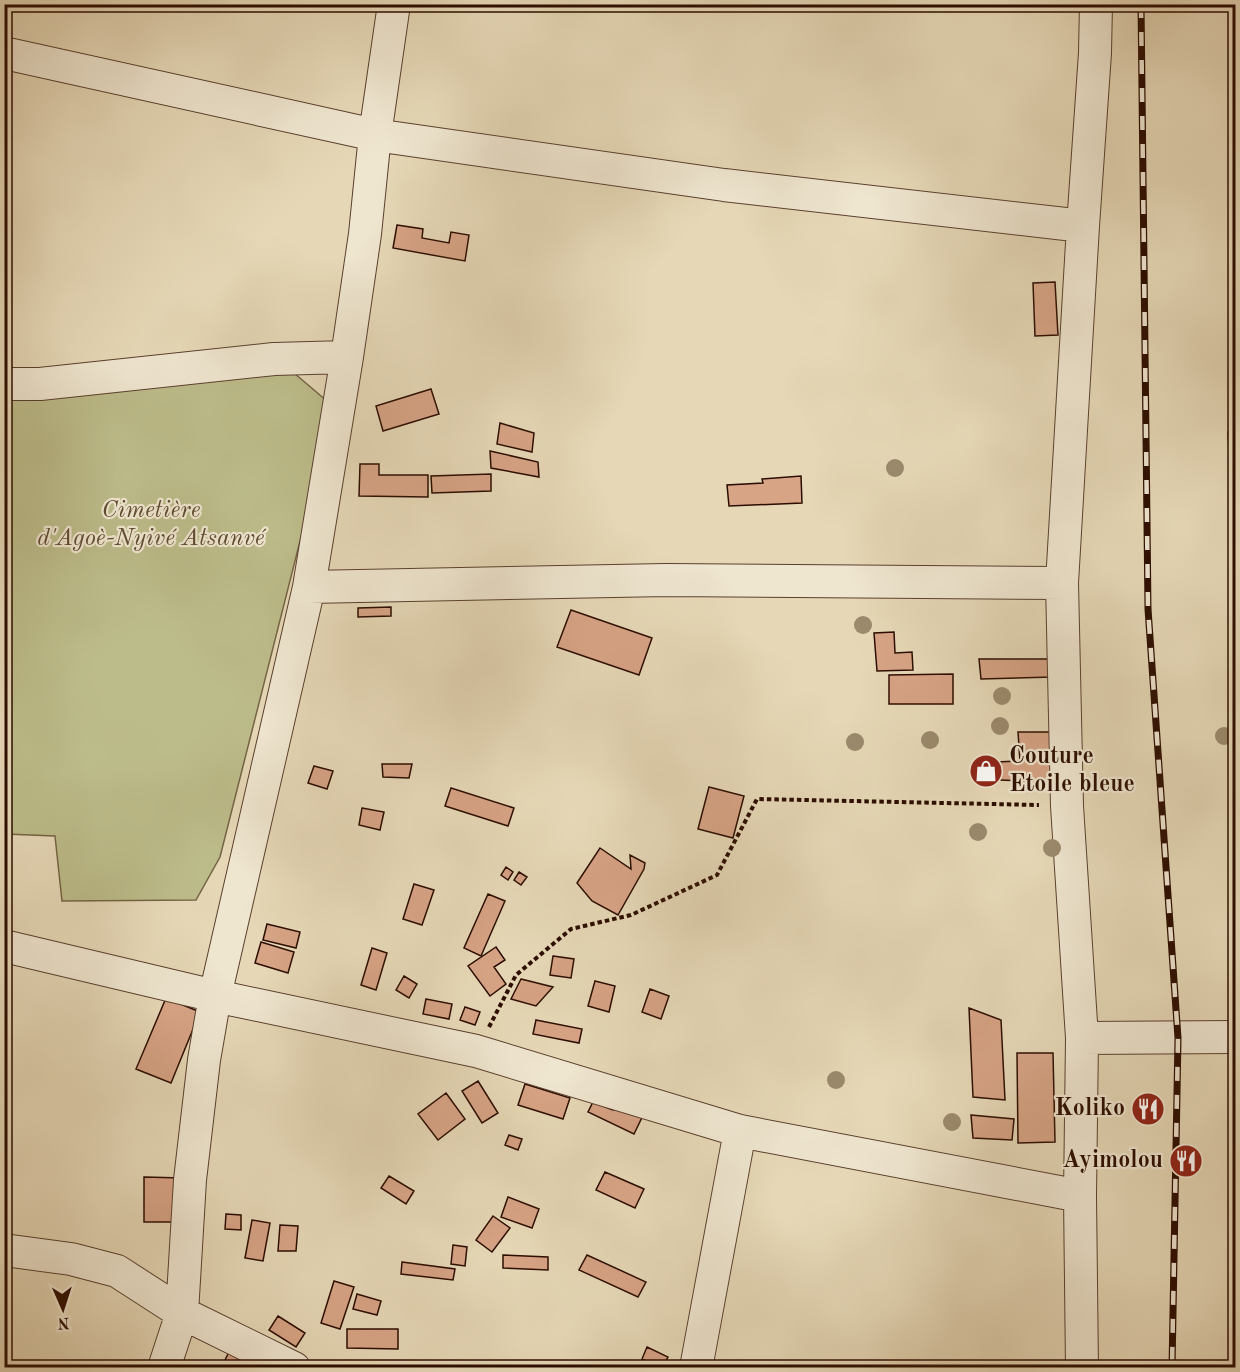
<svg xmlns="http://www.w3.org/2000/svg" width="1240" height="1372" font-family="'Old Standard TT',serif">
<rect width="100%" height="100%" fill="#e6d8b7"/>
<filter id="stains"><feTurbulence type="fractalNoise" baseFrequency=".00333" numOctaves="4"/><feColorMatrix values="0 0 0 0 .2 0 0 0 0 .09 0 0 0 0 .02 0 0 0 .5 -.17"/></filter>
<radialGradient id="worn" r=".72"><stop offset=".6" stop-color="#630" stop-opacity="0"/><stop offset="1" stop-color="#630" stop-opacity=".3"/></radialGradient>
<path fill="#bcbc8a" stroke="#746445" stroke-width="1.5" d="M281,362L334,407L220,857L196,900L62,901L55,836L5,834L4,387Z"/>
<path fill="#d7a486" stroke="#2c0d00" stroke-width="1.5" d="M397,225L423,229L422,238L449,243L451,232L469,235L465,261L393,248Z
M1055,282L1058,335L1035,336L1033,283Z
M431,389L439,414L383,431L376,406Z
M500,423L534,433L532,452L497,444Z
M1228,432H1236V513H1232Z
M490,451L538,462L539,477L491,468Z
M360,464H379V475H428V497L359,496Z
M491,474V491L432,493L431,476Z
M801,476L802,503L729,506L727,485L763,483L762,479Z
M391,607V616L358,617V608Z
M571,610L652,638L639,675L557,647Z
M894,632L895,653L912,652L913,670L877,671L874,633Z
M979,659H1051L1052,677L981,679Z
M953,674V704H889V675Z
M1018,732H1051L1052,782L976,779L975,763L1020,761Z
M382,764H412L409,778L383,777Z
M314,766L333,771L327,789L308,783Z
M709,787L744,796L733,838L698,829Z
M451,788L514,808L508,826L445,806Z
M362,808L384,812L380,830L359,825Z
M600,848L631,869L630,855L645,863L644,869L618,915L592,901L577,883Z
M506,867L513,872L508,880L501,875Z
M519,872L527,877L521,885L514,880Z
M414,884L434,890L422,925L403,919Z
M488,894L505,901L481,956L464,948Z
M267,924L300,932L296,948L263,940Z
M261,942L294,952L288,973L255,963Z
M496,947L505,960L494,967L506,984L490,996L468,966Z
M372,948L387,953L376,990L361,985Z
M553,956L574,959L571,978L550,975Z
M404,976L417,984L409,998L396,990Z
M521,979L553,987L536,1006L511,999Z
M595,981L615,986L609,1012L588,1006Z
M650,989L669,996L661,1019L642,1012Z
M166,998L200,1012L171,1083L136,1069Z
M426,999L452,1004L449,1019L423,1014Z
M465,1007L480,1012L475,1025L460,1020Z
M969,1008L1001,1020L1005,1100L973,1097Z
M536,1020L582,1029L579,1043L533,1034Z
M1017,1053H1053L1055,1142L1018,1143Z
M478,1081L498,1113L482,1123L462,1091Z
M525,1084L570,1098L563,1119L518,1105Z
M446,1093L465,1119L438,1140L418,1114Z
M620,1095L647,1107L634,1134L588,1112L593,1102L613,1110Z
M971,1115L1014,1119L1012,1140L973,1138Z
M509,1135L522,1139L518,1150L505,1145Z
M605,1172L644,1189L635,1208L596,1190Z
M389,1176L414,1191L406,1204L381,1188Z
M144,1177L182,1178V1222H144Z
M508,1197L539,1209L532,1228L501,1217Z
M226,1214L241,1215V1230L225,1229Z
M493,1216L510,1228L492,1252L476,1240Z
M252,1220L270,1223L263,1261L245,1258Z
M280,1225L298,1226L296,1251H278Z
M453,1245L467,1247L465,1266L451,1264Z
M503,1255L548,1257V1270L503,1268Z
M587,1255L646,1282L638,1297L579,1270Z
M402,1262L455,1269L453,1280L401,1274Z
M334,1281L354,1287L340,1329L321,1323Z
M357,1294L381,1301L377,1315L353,1309Z
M278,1316L305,1333L296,1347L269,1330Z
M347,1329H398V1349L347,1348Z
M647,1347L668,1357L662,1368L642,1359Z
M231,1348L249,1357L245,1368H225L222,1366Z"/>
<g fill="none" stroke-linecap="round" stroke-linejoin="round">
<defs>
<path id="minor" d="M4,53L375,135L724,185L1083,226
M4,384H40L274,359L347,357
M309,587L666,580L1062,583
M4,946L215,996L476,1051L740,1131L1080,1196
M1082,1038L1236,1037
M4,1250L71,1259L117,1271L182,1313L294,1368
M164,1368L182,1313L190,1180L204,1060L215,996L309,587L347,357L365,234L375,135L394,4
M696,1368L740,1131
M1082,1368L1080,1196L1082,1038L1067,806L1062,583L1083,226L1095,53L1096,4"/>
</defs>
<use href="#minor" stroke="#5a402e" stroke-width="34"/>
<path stroke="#2c0d00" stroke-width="4" stroke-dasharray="4.5 3" stroke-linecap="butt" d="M489,1027L516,975L571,929L631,915L717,875L757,799L1039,805"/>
<use href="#minor" stroke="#efe6d0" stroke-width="32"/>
<defs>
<path id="rail" d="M1141,4L1148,609L1178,1038L1172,1368"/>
</defs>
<use href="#rail" stroke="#2c0d00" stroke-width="7"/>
<use href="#rail" stroke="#efe6d0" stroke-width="4.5" stroke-dasharray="14" stroke-linecap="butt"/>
</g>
<g fill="#9b8a6d">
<circle cx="895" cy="468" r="9"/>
<circle cx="863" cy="625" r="9"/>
<circle cx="1002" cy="696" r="9"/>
<circle cx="1000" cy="726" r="9"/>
<circle cx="1224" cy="736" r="9"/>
<circle cx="930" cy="740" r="9"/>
<circle cx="855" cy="742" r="9"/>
<circle cx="978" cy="832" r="9"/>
<circle cx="1052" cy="848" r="9"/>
<circle cx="836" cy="1080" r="9"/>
<circle cx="952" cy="1122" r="9"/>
</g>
<defs>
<symbol id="shop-disc" viewBox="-11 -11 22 22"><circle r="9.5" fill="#8f2418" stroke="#efe6d0"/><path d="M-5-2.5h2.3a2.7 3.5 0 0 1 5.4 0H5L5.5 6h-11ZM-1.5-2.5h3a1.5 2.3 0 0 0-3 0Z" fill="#fff"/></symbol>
<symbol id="restaurant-disc" viewBox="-11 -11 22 22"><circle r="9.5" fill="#8f2418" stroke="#efe6d0"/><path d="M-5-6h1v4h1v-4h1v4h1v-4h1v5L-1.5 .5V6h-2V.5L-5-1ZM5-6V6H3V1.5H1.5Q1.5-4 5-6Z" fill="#fff"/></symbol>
</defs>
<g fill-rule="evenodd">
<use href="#shop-disc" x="967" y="752" width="38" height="38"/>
<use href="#restaurant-disc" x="1129" y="1090" width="38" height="38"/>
<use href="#restaurant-disc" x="1167" y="1142" width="38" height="38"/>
</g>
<g text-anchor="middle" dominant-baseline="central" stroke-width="4.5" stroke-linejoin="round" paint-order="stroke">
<g font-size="24" font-style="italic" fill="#5e4a30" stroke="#efe6d0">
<text x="151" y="511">Cimetière<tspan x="151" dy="28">d'Agoè-Nyivé Atsanvé</tspan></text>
</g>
<g font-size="24" font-weight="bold" fill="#2c0d00" stroke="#efe6d0" text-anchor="end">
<text x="1009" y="757" text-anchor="start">Couture<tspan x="1009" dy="28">Etoile bleue</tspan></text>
<text x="1125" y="1109">Koliko</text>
<text x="1163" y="1161">Ayimolou</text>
</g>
</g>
<rect width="1240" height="1372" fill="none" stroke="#e6d8b7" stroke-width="24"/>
<rect x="6" y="6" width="1228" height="1360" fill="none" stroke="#2c0d00" stroke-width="3"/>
<rect x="12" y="12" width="1216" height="1348" fill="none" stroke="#2c0d00" stroke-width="1.5"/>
<g transform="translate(63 1309) rotate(177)" stroke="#efe6d0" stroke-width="4.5" paint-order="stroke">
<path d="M0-4.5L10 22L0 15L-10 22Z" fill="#2c0d00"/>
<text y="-9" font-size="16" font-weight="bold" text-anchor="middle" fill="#2c0d00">N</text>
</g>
<rect width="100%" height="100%" filter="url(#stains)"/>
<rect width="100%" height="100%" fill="url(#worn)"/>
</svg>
